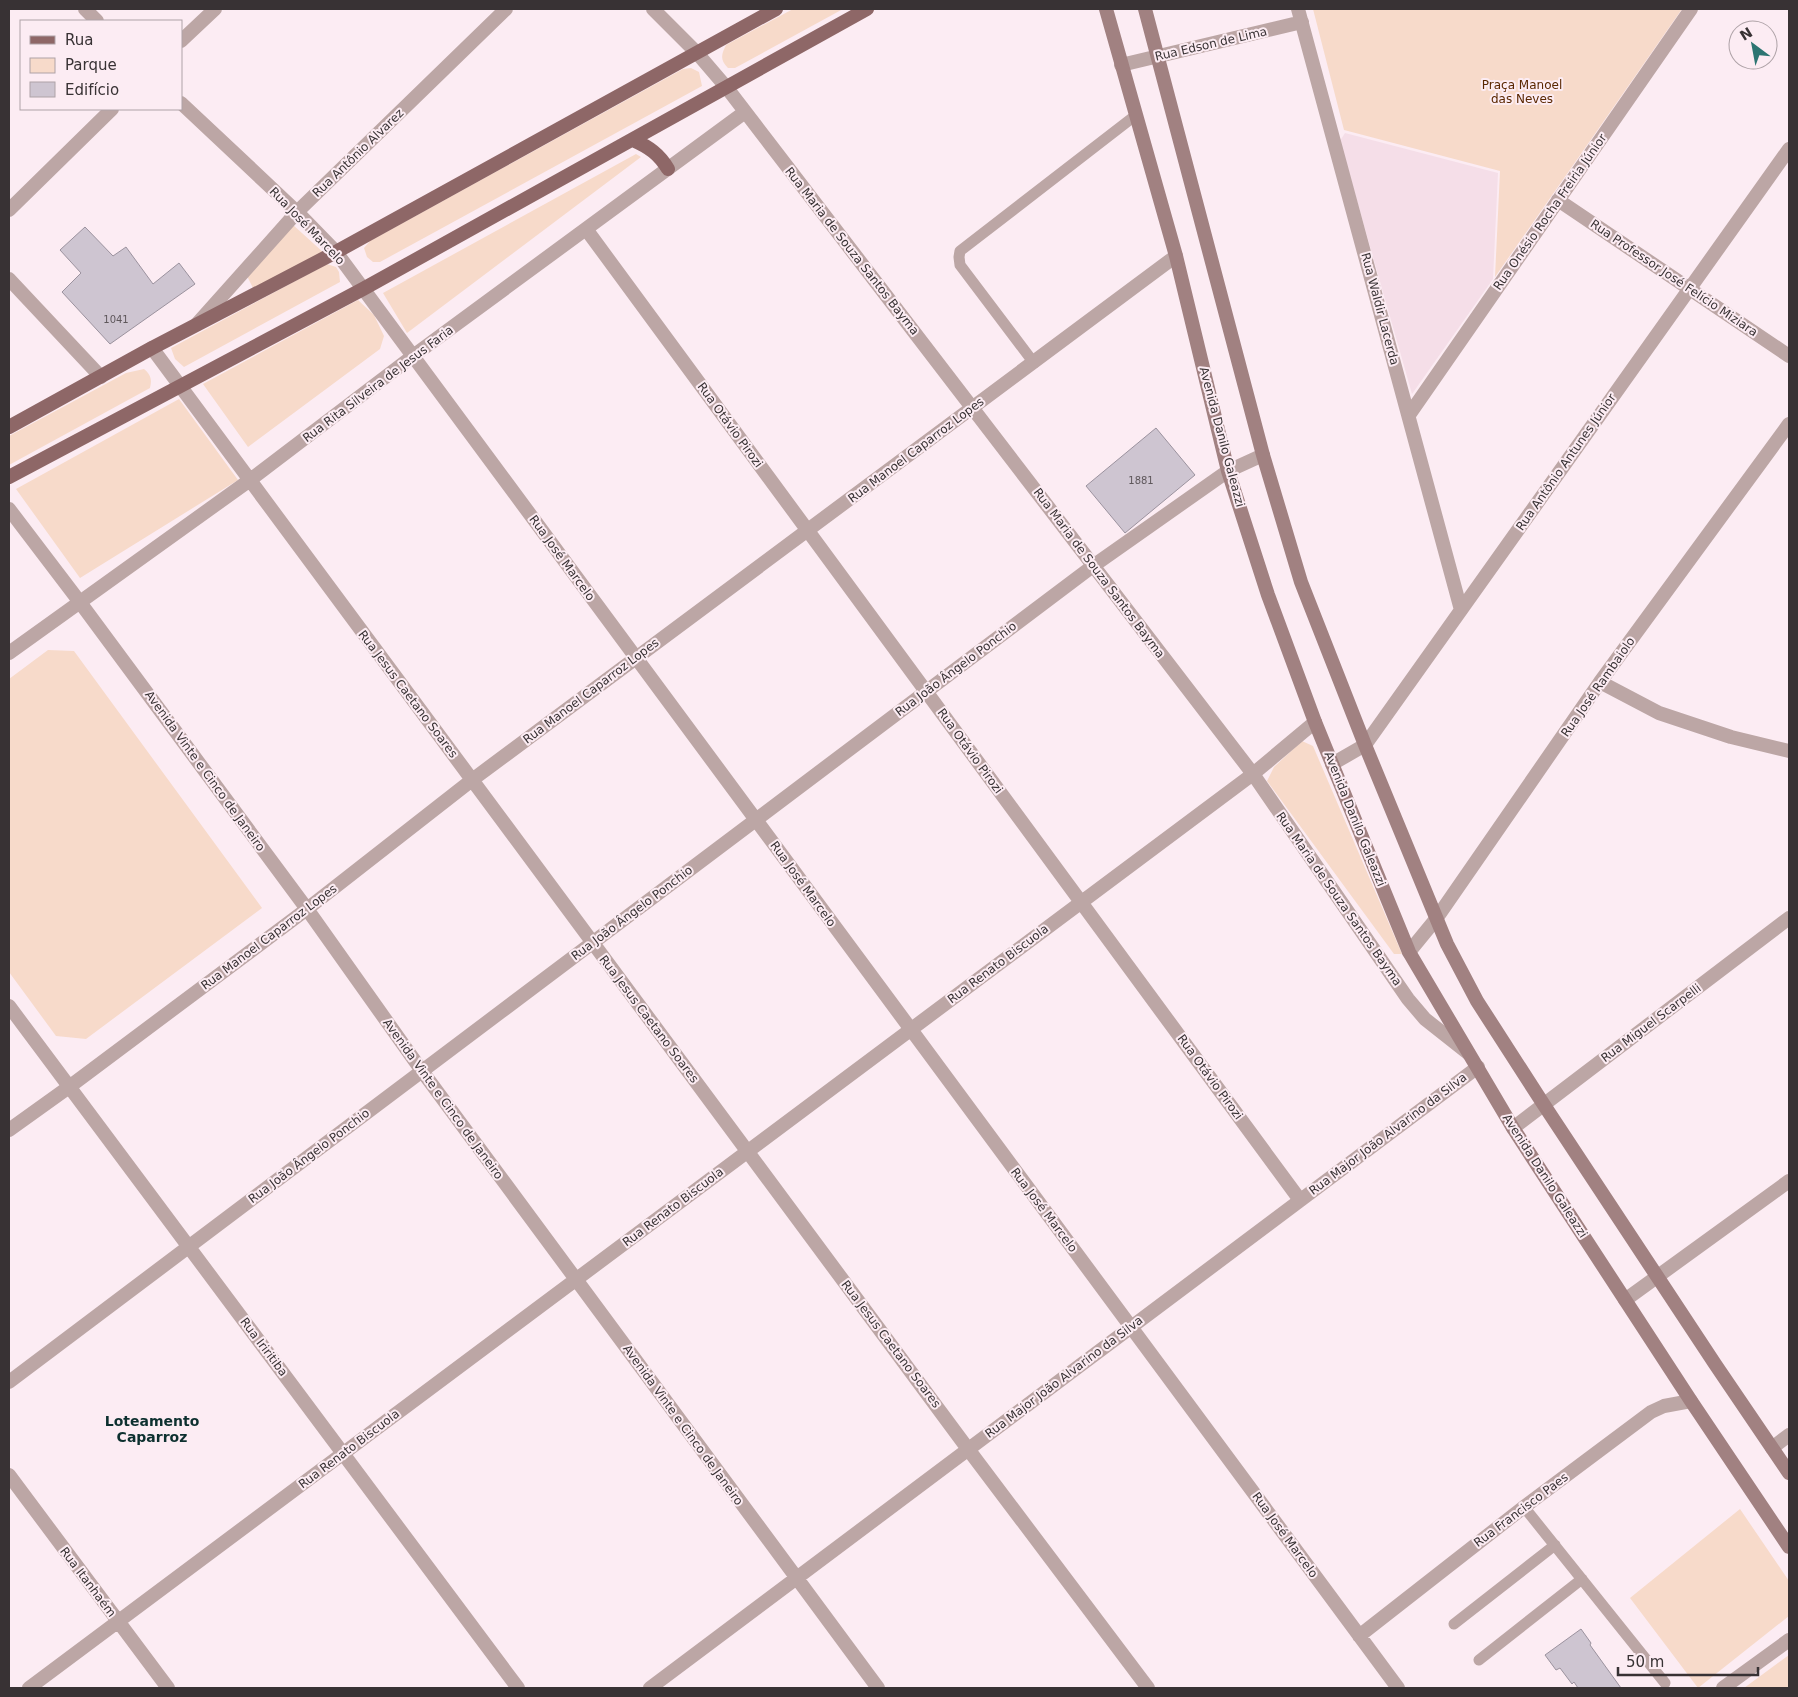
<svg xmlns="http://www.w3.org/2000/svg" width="1798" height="1697" font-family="'DejaVu Sans',sans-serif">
<rect width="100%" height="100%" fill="#fcecf3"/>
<path fill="#f5dee8" d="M1345,133L1498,173L1493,279L1412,394L1340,141Z"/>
<path fill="#f7daca" d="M793,9H843L735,68H728C720,60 721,55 726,45Z
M1313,9H1682L1495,277L1500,171L1344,130Z
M691,68L699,72L702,86L380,262H373L367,257L364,248L370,241L683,69Z
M636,154L641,157L407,333L383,293Z
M292,224L324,253L254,290L245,272Z
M327,264L336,267L339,272L340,282L184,367L175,359L171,348Z
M358,300L374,315L384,336L380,349L248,447L203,384Z
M144,369C151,375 152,379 150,388L9,465V436L126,373Z
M179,399L238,480L80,578L16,489Z
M48,650L74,651L262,908L86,1039L56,1036L9,972V679Z
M1302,741L1313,746L1402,954H1394L1267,781L1274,767Z
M1740,1509L1789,1581V1616L1698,1688L1630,1598Z
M1789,1655V1688H1744Z"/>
<path fill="#cec5d1" stroke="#9b929e" d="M85,227L113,256L126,247L153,284L179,263L195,284L110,344L62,292L81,273L60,250Z
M1156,428L1195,475L1125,533L1086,486Z
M1581,1629L1591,1643L1590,1645L1621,1688H1578L1574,1682L1572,1684L1560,1668L1556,1670L1545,1655Z"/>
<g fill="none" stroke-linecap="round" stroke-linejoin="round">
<path stroke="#bca6a5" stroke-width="11" d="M1034,363L960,265L959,257L960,251L1136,115
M1524,1507L1665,1683
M1454,1624L1555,1545
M1479,1660L1582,1579"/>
<path stroke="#bca6a5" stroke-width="14" d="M85,9L97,21
M653,9L697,53L727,88L1253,774L1408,999L1425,1019L1468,1053
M1298,9L1461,610
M181,41L215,9
M1121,65L1302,22
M181,103L297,212L336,252L1398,1688
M1558,200L1789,356
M9,210L112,109
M586,229L1300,1200
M9,279L101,377
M197,324L297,212L506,9
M152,348L968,1449L1148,1688
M1409,415L1691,9
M9,509L79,601L307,909L422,1071L878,1688
M9,653L250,480L413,356L745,112
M1600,682L1659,713L1731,737L1789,751
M1332,764L1365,745L1789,149
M1409,952L1436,919L1600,682L1789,424
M9,1006L518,1688
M1513,1128L1789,918
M9,1130L69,1087L307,909L472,780L1176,256
M1625,1300L1789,1181
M9,1382L1093,566L1228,471L1263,455
M1772,1448L1789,1435
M9,1475L168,1688
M1359,1636L1524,1507L1651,1412L1664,1406L1691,1401
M29,1688L1253,774L1315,722
M650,1688L1478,1067
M1723,1688L1789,1640"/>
<path stroke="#a18181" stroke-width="14" d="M1106,9L1176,256L1228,471L1268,595L1315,722L1409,952L1513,1128L1691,1401L1789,1547
M1145,9L1263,455L1301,582L1365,745L1447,944L1477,1001L1544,1105L1715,1364L1789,1473"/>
<path stroke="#8e6767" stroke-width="14" d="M633,140C649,147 659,154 668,169
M9,427L152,348L336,252L776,9
M9,477L363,289L867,9"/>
</g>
<g text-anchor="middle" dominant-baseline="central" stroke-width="4" stroke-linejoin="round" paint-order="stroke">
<g font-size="10" fill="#5e575b">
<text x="116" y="319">1041</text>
<text x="1141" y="480">1881</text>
</g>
<g font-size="12" fill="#383234" stroke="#fcecf3">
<text transform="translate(1211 44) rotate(-13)">Rua Edson de Lima</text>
<text transform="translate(358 153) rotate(-44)">Rua Antônio Alvarez</text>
<text transform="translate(1550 212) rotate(-55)">Rua Onésio Rocha Freiria Júnior</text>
<text transform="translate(307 226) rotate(46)">Rua José Marcelo</text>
<text transform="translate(852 251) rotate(52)">Rua Maria de Souza Santos Bayma</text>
<text transform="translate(1674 278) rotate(34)">Rua Professor José Felício Miziara</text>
<text transform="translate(1380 309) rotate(75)">Rua Waldir Lacerda</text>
<text transform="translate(378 384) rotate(-37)">Rua Rita Silveira de Jesus Faria</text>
<text transform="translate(730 425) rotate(54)">Rua Otávio Pirozi</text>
<text transform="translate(1222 437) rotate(75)">Avenida Danilo Galeazzi</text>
<text transform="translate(916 450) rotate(-37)">Rua Manoel Caparroz Lopes</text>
<text transform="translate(1566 462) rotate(-55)">Rua Antônio Antunes Júnior</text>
<text transform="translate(562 558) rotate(54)">Rua José Marcelo</text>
<text transform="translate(1099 573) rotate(53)">Rua Maria de Souza Santos Bayma</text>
<text transform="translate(956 669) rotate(-37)">Rua João Ângelo Ponchio</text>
<text transform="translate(1598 687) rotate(-55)">Rua José Rambaiolo</text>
<text transform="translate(591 691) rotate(-37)">Rua Manoel Caparroz Lopes</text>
<text transform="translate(408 694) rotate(53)">Rua Jesus Caetano Soares</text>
<text transform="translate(970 751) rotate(54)">Rua Otávio Pirozi</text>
<text transform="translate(205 771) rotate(54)">Avenida Vinte e Cinco de Janeiro</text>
<text transform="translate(1355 819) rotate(68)">Avenida Danilo Galeazzi</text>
<text transform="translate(803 884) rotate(54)">Rua José Marcelo</text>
<text transform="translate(1339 899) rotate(55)">Rua Maria de Souza Santos Bayma</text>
<text transform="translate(632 913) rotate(-37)">Rua João Ângelo Ponchio</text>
<text transform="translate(269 937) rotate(-37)">Rua Manoel Caparroz Lopes</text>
<text transform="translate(998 964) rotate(-37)">Rua Renato Biscuola</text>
<text transform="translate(649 1019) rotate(53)">Rua Jesus Caetano Soares</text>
<text transform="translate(1651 1023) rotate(-37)">Rua Miguel Scarpelli</text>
<text transform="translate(1210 1077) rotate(54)">Rua Otávio Pirozi</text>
<text transform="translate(443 1099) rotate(54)">Avenida Vinte e Cinco de Janeiro</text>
<text transform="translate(1388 1134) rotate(-37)">Rua Major João Alvarino da Silva</text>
<text transform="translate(309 1156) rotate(-37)">Rua João Ângelo Ponchio</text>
<text transform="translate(1545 1176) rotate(57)">Avenida Danilo Galeazzi</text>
<text transform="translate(673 1207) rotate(-37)">Rua Renato Biscuola</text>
<text transform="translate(1044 1210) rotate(53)">Rua José Marcelo</text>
<text transform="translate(891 1344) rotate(53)">Rua Jesus Caetano Soares</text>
<text transform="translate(264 1347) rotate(53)">Rua Iriritiba</text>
<text transform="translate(1064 1377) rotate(-37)">Rua Major João Alvarino da Silva</text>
<text transform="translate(683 1425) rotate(54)">Avenida Vinte e Cinco de Janeiro</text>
<text transform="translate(349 1449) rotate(-37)">Rua Renato Biscuola</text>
<text transform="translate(1521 1510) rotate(-37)">Rua Francisco Paes</text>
<text transform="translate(1285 1535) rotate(54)">Rua José Marcelo</text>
<text transform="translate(88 1582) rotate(53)">Rua Itanhaém</text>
</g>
<g font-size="12" fill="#5a2701" stroke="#fcecf3">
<text x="1522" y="85">Praça Manoel<tspan x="1522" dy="14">das Neves</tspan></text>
</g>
<g font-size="14" font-weight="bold" fill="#0d302f" stroke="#fcecf3">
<text x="152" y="1421">Loteamento<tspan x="152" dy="16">Caparroz</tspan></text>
</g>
</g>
<rect width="1798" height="1697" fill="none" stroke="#383234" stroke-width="20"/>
<rect x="20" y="20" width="162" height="90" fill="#fcecf3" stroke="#aea2a7"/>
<rect x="30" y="36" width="25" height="8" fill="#8e6767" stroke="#aea2a7"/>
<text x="65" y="45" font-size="15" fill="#383234">Rua</text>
<rect x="30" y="58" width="25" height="15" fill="#f7daca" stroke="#aea2a7"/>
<text x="65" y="70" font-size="15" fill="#383234">Parque</text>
<rect x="30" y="82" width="25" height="15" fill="#cec5d1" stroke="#aea2a7"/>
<text x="65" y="95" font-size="15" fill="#383234">Edifício</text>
<g transform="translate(1753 45) rotate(328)"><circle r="24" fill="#fcecf3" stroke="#aea2a7"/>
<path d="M0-4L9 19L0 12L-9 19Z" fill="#2c7572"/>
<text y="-8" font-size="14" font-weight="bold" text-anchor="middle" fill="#383234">N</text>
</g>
<path d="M1618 1667v8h140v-8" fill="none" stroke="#383234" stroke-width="2.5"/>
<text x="1626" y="1667" font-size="15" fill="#383234" stroke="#fcecf3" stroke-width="4" paint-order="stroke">50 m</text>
</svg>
